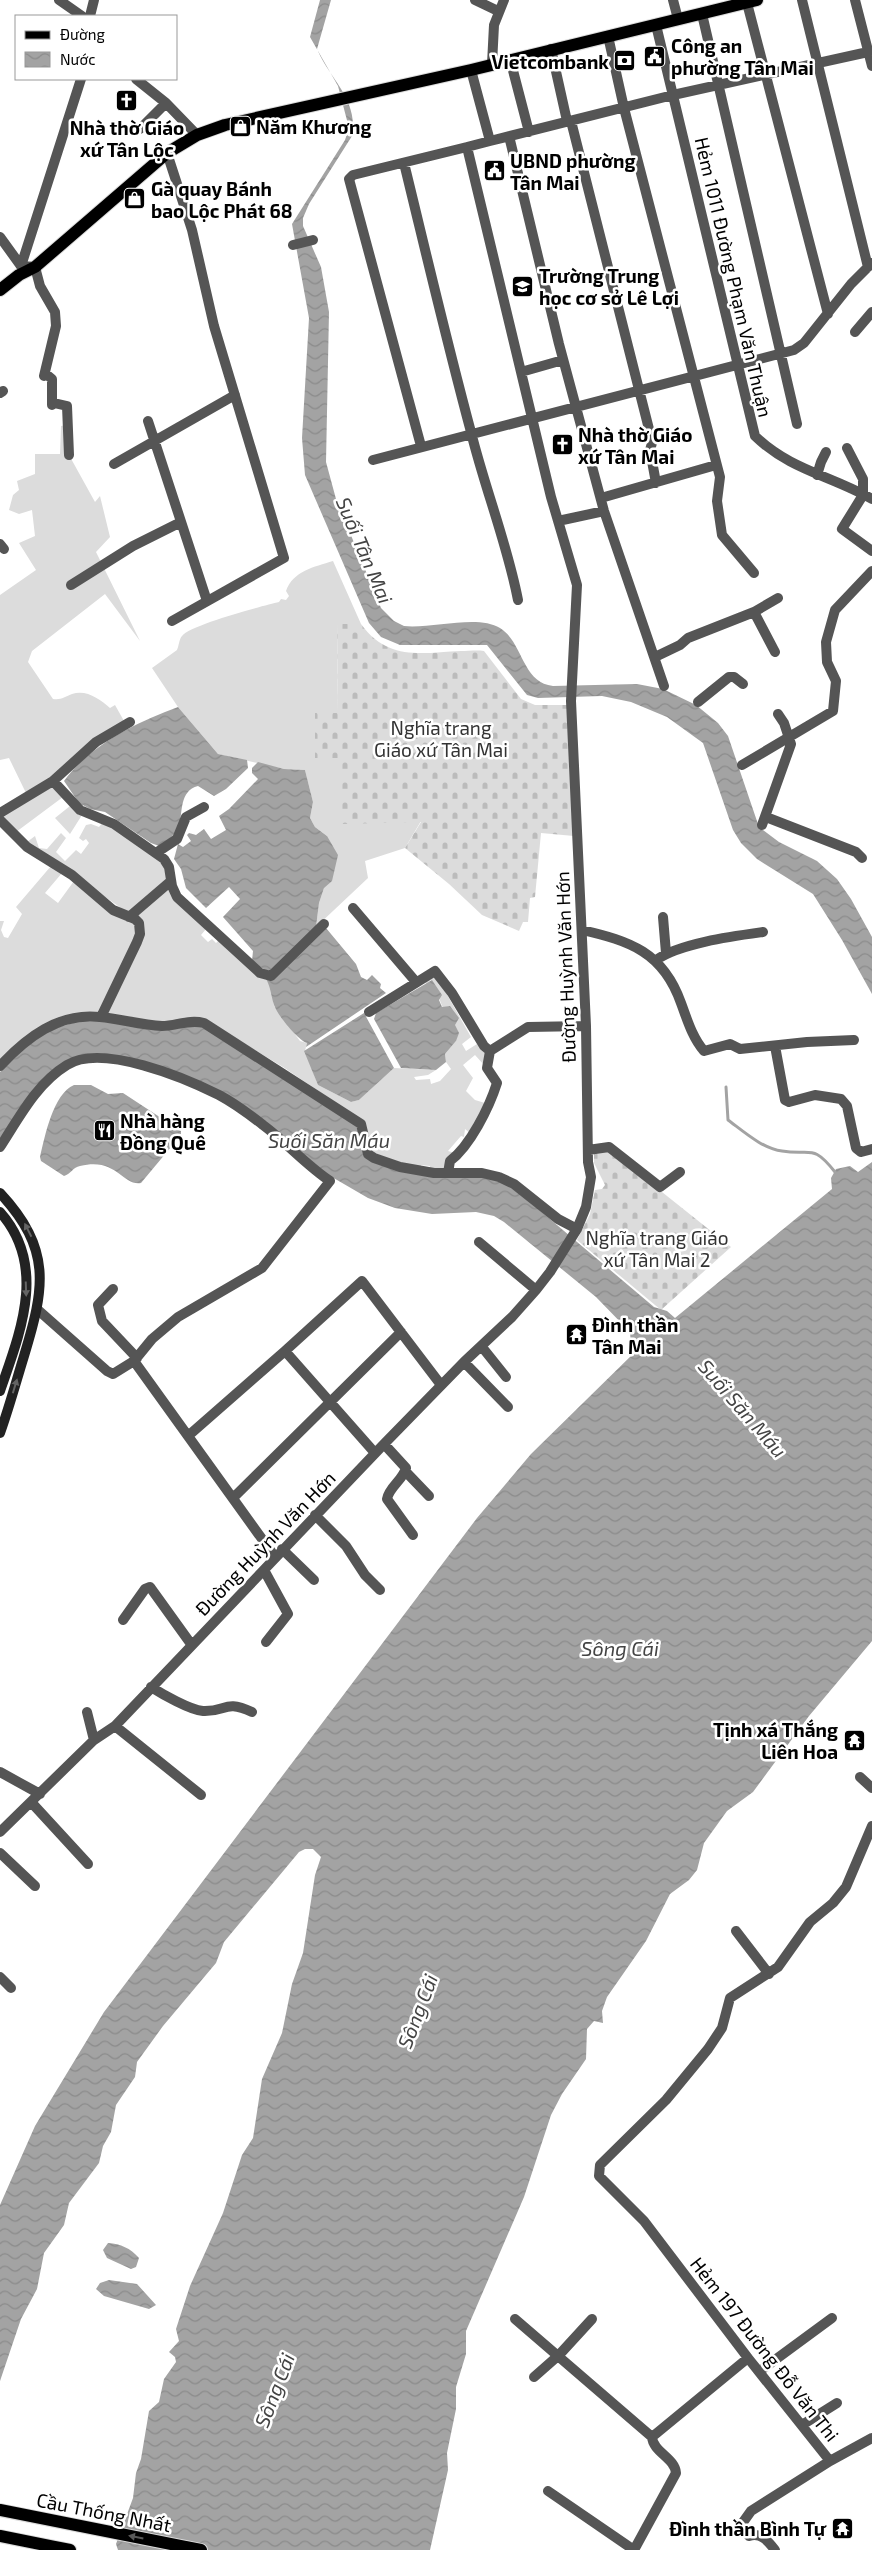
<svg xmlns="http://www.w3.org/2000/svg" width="872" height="2550" font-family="'Exo 2',sans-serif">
<defs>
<pattern id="cemetery-stones" width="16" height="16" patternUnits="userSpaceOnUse" patternTransform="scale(1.25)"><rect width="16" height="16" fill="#dcdcdc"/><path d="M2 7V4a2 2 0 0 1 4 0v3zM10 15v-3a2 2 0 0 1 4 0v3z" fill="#bbb"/></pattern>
<pattern id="water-waves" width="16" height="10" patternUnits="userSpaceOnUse" patternTransform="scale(1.25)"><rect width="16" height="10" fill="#a3a3a3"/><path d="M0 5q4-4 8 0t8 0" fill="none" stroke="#8b8b8b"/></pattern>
</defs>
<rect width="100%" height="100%" fill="#fff"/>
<path fill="#dcdcdc" d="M66,425L69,455L95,502L100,496L110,537L96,552L140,641L105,594L32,651L28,662L53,699C62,700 64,697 72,694C86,689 100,699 110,708L115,705L124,721L50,779L26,793L9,758L0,760V595L36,570L19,543L35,536L32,510L19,514L9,510L13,495L19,490L17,481L35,474V454H60L61,426Z
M333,561L361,624H337L338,713L315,758H340L421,821L405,848L365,861L368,878L316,927L319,903L324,888L327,836L315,827L310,818L313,802L305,770L284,769L218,754L178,707L152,668L177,650C179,646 179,639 182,636C190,625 262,606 279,602L281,599L286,600L289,596L286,591C293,571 314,567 333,561Z
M52,785L63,797L16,832L1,816Z
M70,806L82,815L70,834L55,818Z
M103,822L163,862L168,880L128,913L27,842L35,836L39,848L47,849L61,833L66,838L56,852L65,861L76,850L81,854L89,843L86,839L83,841L79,838L86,825L91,824L99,827Z
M51,866L62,873L45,893L58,903L74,881L124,919L169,888L206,929L201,935L208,942L212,939L216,943L219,940L266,979L271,987L274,1006L300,1041L307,1043L305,1051L318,1085L351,1102L359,1100L394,1068L436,1070L428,1075L414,1077L416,1080L430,1079L431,1084L440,1081L451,1069L446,1062L445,1054L456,1041L433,983L431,980L426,984L425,980L432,975L437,977L471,1037L462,1044L466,1051L477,1044L485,1053L484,1065L475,1055L463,1065L473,1078L466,1091L475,1100L485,1103L470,1133L465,1129L464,1137L461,1136L448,1151L455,1153L445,1171L429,1170L430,1166L421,1165V1168L401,1164L374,1153L363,1121L283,1067L204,1019L196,1017L0,1061V921H4L1,930L4,937L8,938L22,914L16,907Z"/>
<path fill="url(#cemetery-stones)" d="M337,624H361C388,661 420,653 461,651C468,651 477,650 484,651L521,699L535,705H567L574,836L541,833L535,897L530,898L528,922H523L519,931L482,915L449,884L405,848L421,822L342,824L340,758H315V713H338Z
M608,1149L731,1247L661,1310L577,1240L590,1214L595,1190L602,1189L605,1185L594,1163V1152Z"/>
<path fill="url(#water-waves)" d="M320,0H331L317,49C329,78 359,100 352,136L309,204L303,218V226L321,267L329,312L326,462L336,499L381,608L394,621L404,626C431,629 478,614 500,628C523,642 522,683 553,686L637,684L663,689L696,705L718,723L728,736L759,827L779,842L817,861L837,879L851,899L872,937V994L842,940L813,894L757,859L741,843L733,830L703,743L667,717L631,702L602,696L538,698L527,695L487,645H400L381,637L369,623L305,475L302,438L309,318L292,224L345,140L349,128L338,86L310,37Z
M178,707L218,754L247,760L248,768L226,789L214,796L198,786C179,791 183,812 179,827C176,835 166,841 159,846L151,843L105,812L90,809L79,803L64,781C90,745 137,722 178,707Z
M258,762L284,769L305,770L313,802L310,818L315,827L327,836L338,855L332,881L324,888L319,903L316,927L269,973L252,961L253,951L223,917L240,899L229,887L206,908L186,888L181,869L174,859L178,844L183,847L191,841L187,835L189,833L196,835L204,829L211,839L226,830L219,816L229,809L258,779L252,773V768Z
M326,928L356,964L361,977L367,980L372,975L381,984L380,988L386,993L306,1047L307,1043C298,1040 278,1016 274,1005C271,996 271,988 266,979Z
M432,980L442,995L439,1000L442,1007L450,1006L459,1018L455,1025L459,1033L456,1041L445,1054L446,1062L436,1070L401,1068L374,1019L376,1013Z
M364,1013L394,1068L359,1100L351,1102L318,1085L304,1051Z
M80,1021L202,1026L358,1126L373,1162L485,1176L512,1187L654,1307L667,1311L675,1318L832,1189L831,1178L836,1169L850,1166L858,1172L872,1162V1641L809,1716L753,1792L727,1811L704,1843L697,1870L689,1880L670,1894L646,1941L607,1997L602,2011L603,2023L594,2021L587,2029L586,2059L562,2094L551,2115L524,2197L466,2331V2354L456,2387V2409L447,2453L448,2470L430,2550H118L116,2544L133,2498L136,2473L141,2459L149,2411L159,2402L164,2379L176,2362L175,2357L169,2352L179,2341L176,2329L190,2286L223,2213L242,2155L253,2138L262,2079L282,2033L292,1984L303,1953L315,1875L321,1857L313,1849H305L299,1852L224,1942L216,1963L163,2026L137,2062L135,2077L116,2105L111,2132L103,2146L99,2163L69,2203L64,2225L44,2253L37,2289L21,2319L0,2381V2205L35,2126L104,2012L477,1518L531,1454L636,1351L631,1345L630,1332L596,1297L504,1222L494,1216L476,1212L432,1214L395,1208L368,1198L325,1173L267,1123L145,1063L67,1061L0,1143V1072L19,1052L49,1030Z
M74,1085H91L108,1094L123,1093L181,1131V1135L141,1183C122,1186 117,1157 80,1166C73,1167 71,1174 64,1176L41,1161L40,1157C45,1136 53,1094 74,1085Z
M108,2243C121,2244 130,2248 139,2258L136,2267L131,2269L107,2258L103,2250Z
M109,2280L137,2284L156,2305L149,2309L104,2296L96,2289L100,2283Z"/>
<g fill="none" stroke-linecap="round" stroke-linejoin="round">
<path stroke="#a3a3a3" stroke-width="3" d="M726,1087L728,1120C743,1131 763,1149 782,1151C812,1156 812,1143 835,1172"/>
<defs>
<path id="primary" d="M0,290L19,275L35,267L167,153L197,135L225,125L471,70L757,0
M0,2510L201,2550
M0,2536L70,2550"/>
</defs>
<use href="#primary" stroke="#dbdbdb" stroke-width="14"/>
<path stroke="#555" stroke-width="10" d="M59,0L82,16
M475,0L498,11
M673,0L678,19
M802,0L868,267
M855,0L872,66
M747,3L828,314
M702,14L797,424
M90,16L94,0
M656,25L755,436C790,470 832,476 872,499
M608,36L624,108L720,477L717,501L722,535L754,573
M551,49L567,121
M510,59L529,132
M492,64L494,25L504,0
M136,79L166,103L197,135
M571,121L650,433L652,443L650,450L656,483
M140,129L166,103
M509,136L559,344L604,511L664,686
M490,141L673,95L868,52
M167,153L192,230L214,326L284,558L172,621
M404,163C426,253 447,343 471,432C485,489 507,543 518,600
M0,237L21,266L35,267L40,286L55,312L56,326L44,376L46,374L52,379V405L54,403L67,406L69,455
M293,245L313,240
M21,266L81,79
M855,332L872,312
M521,372L563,360
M0,393L3,391
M148,421L207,601
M421,446L349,179L353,175L467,147
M847,448L863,479V495L842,529L872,551
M373,460L794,350L804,343L851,284L872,263
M114,464L235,395
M817,475L821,462L826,452
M601,498L716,465
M558,521L604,511
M0,544L4,549
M71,585L133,546L181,522
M754,612L775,652
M655,657L680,645L688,638L754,612L778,598
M698,702L729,677H734L743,684
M742,765L833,711L836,681L827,662L826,642L835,610L872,571
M53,781L80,810L114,824L164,859L169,867L172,886L177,897L260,973L271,976L324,924
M0,813L53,781L96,742L130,722
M766,817L856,852L862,858
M0,820L27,847L72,875L113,910L135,919L139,923L140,934L137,942L101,1017
M762,825L791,744L784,723L778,714
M156,853L177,839L186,817L204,807
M353,908L416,982
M129,917L171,881
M663,917L666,953
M582,930C630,941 663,952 681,1003C687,1019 692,1037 704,1051L730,1044L740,1049L807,1042L854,1040
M656,960C680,943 734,936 763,932
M369,1012L435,971L452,993L484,1046L490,1051L528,1027L586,1026
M775,1046L785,1100L789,1102L815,1095L841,1099L847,1106L856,1148L861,1152L872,1149
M0,1066C26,1038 59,1012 100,1017C121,1019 141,1025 162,1026C176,1026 189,1019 204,1023L361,1124L368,1154L374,1158L400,1167L434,1173H482L499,1177L514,1184L558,1219L577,1229
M0,1147C19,1118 36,1084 67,1065C102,1043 185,1078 219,1095C234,1103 249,1114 263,1125C286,1142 306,1165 330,1181L262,1268L178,1317L152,1339L134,1361L113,1374L107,1371L38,1310
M588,1150L609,1147L660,1187L680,1172
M448,1173L450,1161C470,1146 489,1108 497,1083L487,1068L490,1051
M479,1242L536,1290
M113,1289L98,1305L102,1321L137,1358
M482,1347L506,1377
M285,1351L375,1453
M134,1361L275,1557
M464,1362L508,1407
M188,1436L285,1351L362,1281L441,1385
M384,1444L406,1468C403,1480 389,1487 387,1499L413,1535
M406,1472L429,1496
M233,1498L401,1332
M315,1515L346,1546L365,1575L380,1590
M282,1549L314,1580
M264,1570L288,1614L266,1642
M123,1620L145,1589L150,1587L191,1644
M151,1687C162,1694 190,1710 203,1711C227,1712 224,1699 252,1712
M87,1712L94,1740
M115,1726L201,1795
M0,1772L40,1794
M860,1777L872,1788
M31,1802L88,1864
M872,1826L846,1887L833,1903L810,1922L778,1967L730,1998L722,2028L708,2049L666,2100L600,2165L599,2176L644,2221L748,2358L830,2461L872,2438
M0,1832L94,1740L115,1726L384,1444L464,1362L512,1317L536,1290L550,1272L577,1229L586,1207L591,1177L588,1162L586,1026L571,701L577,585L551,497L467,147L490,141L471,70
M0,1853L35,1886
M736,1931L769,1974
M0,1977L11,1988
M515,2319L652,2437L748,2358
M760,2371L832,2318
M534,2377L559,2355L592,2319
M802,2425L837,2403
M548,2491L634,2550
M634,2550L676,2473C675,2458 653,2452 652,2437
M775,2550C768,2541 761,2532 749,2536L741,2525L751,2511L830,2461"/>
<path stroke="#222" stroke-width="10" d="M0,1193C52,1249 45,1287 24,1356C16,1382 9,1408 0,1433
M0,1212C48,1266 20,1333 0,1391"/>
<use href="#primary" stroke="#000" stroke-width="12"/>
</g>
<defs><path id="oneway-solid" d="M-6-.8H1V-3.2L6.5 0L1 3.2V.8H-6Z" transform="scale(1.25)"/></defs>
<g fill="#646464">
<use href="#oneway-solid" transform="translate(28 1230) rotate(-117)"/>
<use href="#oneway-solid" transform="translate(26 1289) rotate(88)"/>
<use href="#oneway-solid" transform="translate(15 1386) rotate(-73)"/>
</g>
<use fill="#595959" href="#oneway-solid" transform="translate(136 2537) rotate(-169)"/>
<defs>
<symbol id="civic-square" viewBox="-11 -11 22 22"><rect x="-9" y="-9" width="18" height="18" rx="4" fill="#000" stroke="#fff"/><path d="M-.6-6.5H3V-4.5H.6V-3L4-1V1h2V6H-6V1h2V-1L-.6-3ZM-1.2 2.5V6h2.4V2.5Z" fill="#fff"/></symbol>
<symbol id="bank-square" viewBox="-11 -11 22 22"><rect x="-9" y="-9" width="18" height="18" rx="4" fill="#000" stroke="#fff"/><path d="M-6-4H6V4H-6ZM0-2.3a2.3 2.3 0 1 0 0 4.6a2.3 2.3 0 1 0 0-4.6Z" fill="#fff"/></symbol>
<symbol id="church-square" viewBox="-11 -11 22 22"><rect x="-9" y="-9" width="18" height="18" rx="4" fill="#000" stroke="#fff"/><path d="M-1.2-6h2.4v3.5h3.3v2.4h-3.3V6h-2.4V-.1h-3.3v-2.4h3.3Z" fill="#fff"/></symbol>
<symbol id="shop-square" viewBox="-11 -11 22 22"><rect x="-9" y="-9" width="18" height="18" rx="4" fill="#000" stroke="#fff"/><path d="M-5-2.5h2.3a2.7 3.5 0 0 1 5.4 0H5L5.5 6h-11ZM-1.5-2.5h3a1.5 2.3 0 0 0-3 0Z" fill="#fff"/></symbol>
<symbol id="school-square" viewBox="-11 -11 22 22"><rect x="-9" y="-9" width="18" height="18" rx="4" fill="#000" stroke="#fff"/><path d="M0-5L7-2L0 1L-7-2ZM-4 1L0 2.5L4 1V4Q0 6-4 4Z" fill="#fff"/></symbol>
<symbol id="restaurant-square" viewBox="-11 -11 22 22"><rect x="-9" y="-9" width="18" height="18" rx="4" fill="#000" stroke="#fff"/><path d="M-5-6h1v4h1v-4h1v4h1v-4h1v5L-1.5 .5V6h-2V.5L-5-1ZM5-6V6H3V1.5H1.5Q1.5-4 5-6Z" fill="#fff"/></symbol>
<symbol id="temple-square" viewBox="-11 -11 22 22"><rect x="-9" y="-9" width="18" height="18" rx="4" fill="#000" stroke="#fff"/><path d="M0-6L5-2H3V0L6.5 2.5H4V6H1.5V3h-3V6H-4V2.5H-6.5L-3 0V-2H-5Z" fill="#fff"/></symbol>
</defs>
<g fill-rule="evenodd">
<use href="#civic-square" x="642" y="44" width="25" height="25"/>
<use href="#bank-square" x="612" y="48" width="25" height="25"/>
<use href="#church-square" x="114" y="88" width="25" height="25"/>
<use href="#shop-square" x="228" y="114" width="25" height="25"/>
<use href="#civic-square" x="482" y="158" width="25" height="25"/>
<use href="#shop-square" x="122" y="186" width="25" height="25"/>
<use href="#school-square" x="510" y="274" width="25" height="25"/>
<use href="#church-square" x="550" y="432" width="25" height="25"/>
<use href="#restaurant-square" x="92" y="1118" width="25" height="25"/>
<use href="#temple-square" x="564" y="1322" width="25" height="25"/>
<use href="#temple-square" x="842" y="1728" width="25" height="25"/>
<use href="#temple-square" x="830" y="2516" width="25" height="25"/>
</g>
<g text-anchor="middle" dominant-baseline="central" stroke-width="5" stroke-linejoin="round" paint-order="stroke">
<g font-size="19" font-weight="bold" fill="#000" stroke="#fff" text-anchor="start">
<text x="671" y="45">Công an<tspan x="671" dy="22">phường Tân Mai</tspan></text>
<text x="609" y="61" text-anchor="end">Vietcombank</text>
<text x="256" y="126">Năm Khương</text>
<text x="127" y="127" text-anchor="middle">Nhà thờ Giáo<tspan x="127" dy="22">xứ Tân Lộc</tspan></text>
<text x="510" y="160">UBND phường<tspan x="510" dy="22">Tân Mai</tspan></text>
<text x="151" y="188">Gà quay Bánh<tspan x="151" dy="22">bao Lộc Phát 68</tspan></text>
<text x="539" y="275">Trường Trung<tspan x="539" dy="22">học cơ sở Lê Lợi</tspan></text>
<text x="578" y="434">Nhà thờ Giáo<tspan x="578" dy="22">xứ Tân Mai</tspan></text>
<text x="120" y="1120">Nhà hàng<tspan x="120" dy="22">Đồng Quê</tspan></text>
<text x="592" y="1324">Đình thần<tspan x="592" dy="22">Tân Mai</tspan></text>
<text x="838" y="1729" text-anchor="end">Tịnh xá Thắng<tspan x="838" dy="22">Liên Hoa</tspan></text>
<text x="826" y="2528" text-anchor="end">Đình thần Bình Tự</text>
</g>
<g font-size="19" fill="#000" stroke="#fff">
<text transform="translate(734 277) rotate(77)">Hẻm 1011 Đường Phạm Văn Thuận</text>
<text transform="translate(565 967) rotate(-92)">Đường Huỳnh Văn Hớn</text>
<text transform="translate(265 1543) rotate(-46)">Đường Huỳnh Văn Hớn</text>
<text transform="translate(765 2349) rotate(52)">Hẻm 197 Đường Đỗ Văn Thi</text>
<text transform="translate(104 2512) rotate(11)">Cầu Thống Nhất</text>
</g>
<g font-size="19" fill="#333" stroke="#fff">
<text x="441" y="727">Nghĩa trang<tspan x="441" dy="22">Giáo xứ Tân Mai</tspan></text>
<text x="657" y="1237">Nghĩa trang Giáo<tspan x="657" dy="22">xứ Tân Mai 2</tspan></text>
</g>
<g font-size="20" font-style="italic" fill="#444" stroke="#fff">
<text transform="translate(365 550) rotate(67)">Suối Tân Mai</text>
<text x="329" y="1140">Suối Săn Máu</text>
<text transform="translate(743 1408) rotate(49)">Suối Săn Máu</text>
<text x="620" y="1648">Sông Cái</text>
<text transform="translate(417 2011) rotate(-69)">Sông Cái</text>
<text transform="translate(274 2390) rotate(-69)">Sông Cái</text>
</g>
</g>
<rect x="15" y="15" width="162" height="65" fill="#ffffff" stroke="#999999"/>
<rect x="25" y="31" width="25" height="8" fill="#000000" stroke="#999999"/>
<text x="60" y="40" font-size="15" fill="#000000">Đường</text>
<rect x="25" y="52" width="25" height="15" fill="url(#water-waves)" stroke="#999999"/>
<text x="60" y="65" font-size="15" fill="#000000">Nước</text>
</svg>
